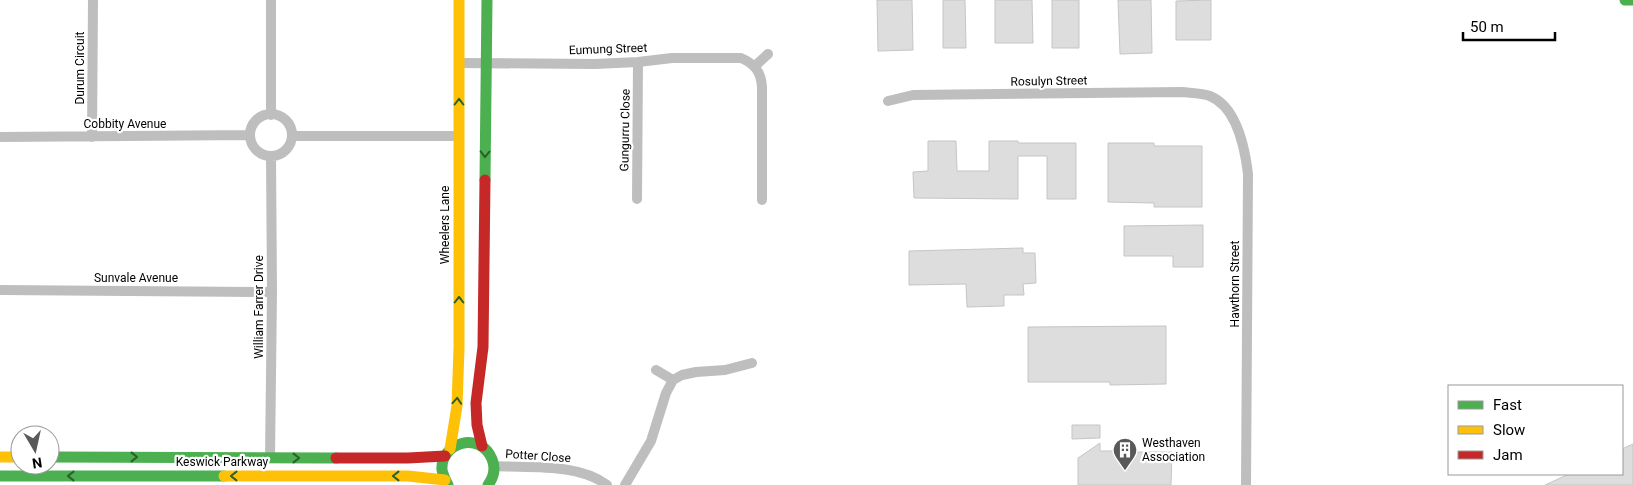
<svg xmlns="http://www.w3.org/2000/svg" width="1633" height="485" font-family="Roboto,sans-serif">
<rect width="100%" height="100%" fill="#fff"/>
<path fill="#ddd" stroke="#c5c5c5" d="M877,0H912L913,50L878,51Z
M943,0H965L966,48H943Z
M995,0H1032L1033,43H995Z
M1052,0H1079V48H1052Z
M1118,0H1151L1152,53L1120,54Z
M1211,0V40H1176V1Z
M928,141H956L957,171H989V141H1018V143H1076V199H1047V156H1018V199L914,198L913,172L928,171Z
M1108,143H1154V146H1202V207H1154V203L1108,202Z
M1203,225V267H1173V256H1124V226Z
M1023,248V253H1035L1036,283L1023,284L1024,295H1004V306L967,307L966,284L909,285V251Z
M1166,326V384L1110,385V382H1028V327Z
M1072,425H1100V438L1072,439Z
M1100,443V451H1124V447H1136V452H1172L1171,485H1078V458Z
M1633,444V485H1545L1569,474H1622V449Z"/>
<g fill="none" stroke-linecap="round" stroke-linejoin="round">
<path stroke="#bebebe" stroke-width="10" d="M459,63L595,64L638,62L672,58H741C755,64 761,72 762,87V200
M755,66L768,54
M888,101L913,95L1182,92C1190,93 1202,93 1210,96C1237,107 1245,149 1248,174L1246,485
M250 135a21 21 0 1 1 42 0a21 21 0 1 1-42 0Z
M271,115V0
M292,136H459
M0,137L250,135
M92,137L93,0
M637,199L638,62
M0,290L272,292
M656,370L673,380
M270,458L272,292L271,156
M495,466C530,468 578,463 607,485
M625,485L651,441L666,393L673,380L682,375L696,372L725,370L752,363"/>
<path stroke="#4caf50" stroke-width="11" d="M1625,0H1633
M485,180L487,0
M50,457L336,458
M0,476H224
M448,485C446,481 443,475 442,470C440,443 480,430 492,459C496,469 494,477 488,485"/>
<path stroke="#ffc107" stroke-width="11" d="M450,449L457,406L459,348V0
M0,457H20
M224,476H408L445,480"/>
<path stroke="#c62828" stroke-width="11" d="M482,446L477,425L476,403L483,347L485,180
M336,458H408L445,456"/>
</g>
<defs><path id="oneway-chevron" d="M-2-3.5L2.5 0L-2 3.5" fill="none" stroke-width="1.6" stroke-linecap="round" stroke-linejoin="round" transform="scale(1.25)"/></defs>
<g stroke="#2a602c">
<use href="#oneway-chevron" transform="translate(459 102) rotate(-90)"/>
<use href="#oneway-chevron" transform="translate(485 154) rotate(91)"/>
<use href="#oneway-chevron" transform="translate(459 300) rotate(-90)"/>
<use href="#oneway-chevron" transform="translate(457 401) rotate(-86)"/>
<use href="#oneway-chevron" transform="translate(134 457)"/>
<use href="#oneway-chevron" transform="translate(296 458)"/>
<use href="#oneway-chevron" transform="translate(71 476) rotate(-180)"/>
<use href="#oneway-chevron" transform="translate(234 476) rotate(-180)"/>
<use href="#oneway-chevron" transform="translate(396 476) rotate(-180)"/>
</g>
<defs>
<symbol id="building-pin" viewBox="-11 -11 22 30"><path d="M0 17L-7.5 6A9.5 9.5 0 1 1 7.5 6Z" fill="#595959" stroke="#fff"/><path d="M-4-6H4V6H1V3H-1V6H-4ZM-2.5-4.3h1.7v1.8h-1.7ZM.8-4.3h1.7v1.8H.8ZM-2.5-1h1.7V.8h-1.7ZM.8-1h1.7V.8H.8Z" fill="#fff"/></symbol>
</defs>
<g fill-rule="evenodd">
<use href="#building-pin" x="1111" y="436" width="28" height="38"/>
</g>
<g text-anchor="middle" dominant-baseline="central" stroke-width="4.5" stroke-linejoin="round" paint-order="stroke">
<g font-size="12" fill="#000" stroke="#fff">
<text transform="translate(608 49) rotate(-2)">Eumung Street</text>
<text transform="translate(80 68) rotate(-90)">Durum Circuit</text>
<text transform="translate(1049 81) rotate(-1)">Rosulyn Street</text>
<text x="125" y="124">Cobbity Avenue</text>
<text transform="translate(625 130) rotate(-89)">Gungurru Close</text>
<text transform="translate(445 225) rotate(-90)">Wheelers Lane</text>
<text x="136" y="278">Sunvale Avenue</text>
<text transform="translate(1235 284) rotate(-90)">Hawthorn Street</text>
<text transform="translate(259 307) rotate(-90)">William Farrer Drive</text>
<text transform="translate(538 456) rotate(4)">Potter Close</text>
<text x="222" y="462">Keswick Parkway</text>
</g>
<g font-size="12" fill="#000" stroke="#fff" text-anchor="start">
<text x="1142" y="443">Westhaven<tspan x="1142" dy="14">Association</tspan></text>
</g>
</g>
<rect x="1448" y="385" width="175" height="90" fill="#ffffff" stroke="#999999"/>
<rect x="1458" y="401" width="25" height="8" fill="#4caf50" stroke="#999999"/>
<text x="1493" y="410" font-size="15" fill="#000000">Fast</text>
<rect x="1458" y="426" width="25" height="8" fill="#ffc107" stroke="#999999"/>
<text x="1493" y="435" font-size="15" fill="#000000">Slow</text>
<rect x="1458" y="451" width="25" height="8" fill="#c62828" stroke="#999999"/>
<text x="1493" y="460" font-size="15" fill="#000000">Jam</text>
<g transform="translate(35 450) rotate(171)"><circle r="24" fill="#ffffff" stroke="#999999"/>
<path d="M0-4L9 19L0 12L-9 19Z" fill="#595959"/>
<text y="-8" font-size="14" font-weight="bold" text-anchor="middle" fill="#000000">N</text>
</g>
<path d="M1463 32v8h92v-8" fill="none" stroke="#000000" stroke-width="2.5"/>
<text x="1470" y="32" font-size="15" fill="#000000" stroke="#ffffff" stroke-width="4" paint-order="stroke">50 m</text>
</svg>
